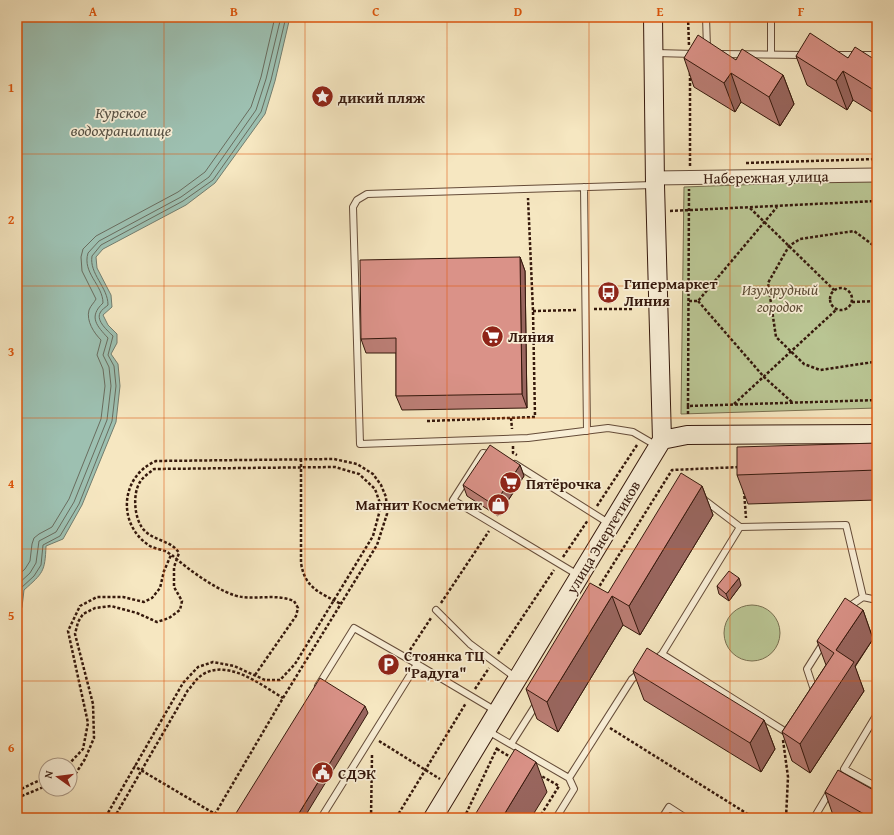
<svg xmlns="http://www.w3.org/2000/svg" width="894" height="835" font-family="'Gentium Book Plus',serif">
<rect width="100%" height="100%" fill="#f6e7c1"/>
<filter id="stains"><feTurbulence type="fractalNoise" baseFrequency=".005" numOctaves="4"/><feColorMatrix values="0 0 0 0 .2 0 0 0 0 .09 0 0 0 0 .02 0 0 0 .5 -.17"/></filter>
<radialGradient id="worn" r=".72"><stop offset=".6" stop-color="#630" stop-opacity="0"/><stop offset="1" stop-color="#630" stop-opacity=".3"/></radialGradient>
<path fill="#bac694" stroke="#786f50" d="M877,180V408L681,414L684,187Z
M724 633a28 28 0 1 1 56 0a28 28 0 1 1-56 0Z"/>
<path fill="#9dc0b1" stroke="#737d6f" d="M17,17H290L275,81L265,114L215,183L186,205L103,249L96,257L97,268L111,295L112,307L103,315L108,325L117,334V343L111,354L118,364L120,386L116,422L82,505L63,539L46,546C45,572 43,573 24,590L22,607L17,622Z"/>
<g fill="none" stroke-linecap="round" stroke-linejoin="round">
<path stroke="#696c5e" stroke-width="1" d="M17,576L25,569L30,561L32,544L34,538L39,534L52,527L69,499L101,419L105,386L103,369L97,355L101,340C94,333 86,321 89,310C91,305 94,303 96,299L82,271L81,257L83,249L96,236L178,192L205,172L251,107L261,77L275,17
M17,585L30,573L36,563L39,541L56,532L74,502L107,420L111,386L109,367L103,355L108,338C97,326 88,317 103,303C103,285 82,273 88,253L99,241L181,197L209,177L256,110L266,79L281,17
M17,610L21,588L34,576L41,565L43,545L60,536L79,504L112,421L116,386L114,366L108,355L113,336C108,331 96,321 100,313C101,310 106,307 108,305C108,287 89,274 92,256L101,245L183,201L213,180L261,112L271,80L286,17"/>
<defs>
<path id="lane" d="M706,17L707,48
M656,53L694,54
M720,54L804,55
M771,54V17
M836,55H877
M653,185L367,194L357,200L353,207L360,444L528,438L608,428L633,432L657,446
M584,187L587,431
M490,454L483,453L453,500L578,575
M515,464L610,524
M703,499L740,527
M847,608L863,597
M436,610L470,644L516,678
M662,654L786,732L788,729
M654,661L662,654L740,527L846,525L863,597L877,600
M318,686L354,628L417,664
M814,690L807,669L824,642
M877,714L844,769L877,787
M488,731L569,778L632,679L641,672
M511,744L537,703
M321,818L417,664L496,711
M556,818L574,789L569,778
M662,818L669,807L686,818
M814,818L830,791"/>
<path id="street" d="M654,178L877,175"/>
<path id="secondary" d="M653,17L655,185L662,440
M433,818L662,440L687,435L877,434"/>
</defs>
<use href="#lane" stroke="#654c39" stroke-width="8"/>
<use href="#street" stroke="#654c39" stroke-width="15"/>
<use href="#secondary" stroke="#35180c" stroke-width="20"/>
<path stroke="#35180c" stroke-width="2.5" stroke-dasharray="3 2" stroke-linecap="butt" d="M688,17L689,46
M746,163L877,159
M690,166V73
M750,208L834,290
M670,211L877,201
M877,248L854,231L800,239L789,246L768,283L776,337L804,364L820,370L874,362L877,357
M830 299a11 11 0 1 1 22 0a11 11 0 1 1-22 0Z
M689,301H698L777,207
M698,301L764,377L793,403
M852,302L877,301
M594,309H634
M533,311L577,310
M734,404L837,309
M688,406L689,189
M688,414V406L877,400
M511,418L512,429
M427,421L535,417L533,311L528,198
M513,446V453L517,455
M301,459V563C305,589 321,593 341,604
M744,491L746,518
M597,506L637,445
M172,555C186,568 224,596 243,597C260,599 277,594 294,601L298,608L296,616L255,675
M563,557L588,520
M597,590L672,470L740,467
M441,603L489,531
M410,650L431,618
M498,654L554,570
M475,689L489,668
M610,728L754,818
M783,740L788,777L786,818
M379,741L440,779
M497,749L512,758
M68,765L83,749L88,723L68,631L80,606L97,597H123L144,602L152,598L160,588L164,571L171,555C164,548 154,550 147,544C117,522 121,476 156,461L334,459L357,464L373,474L381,485L386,497L387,514L377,545L283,698L215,814L134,766
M538,774L559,786L539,818
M70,775L76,773L85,759L94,738L93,704L75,634L78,622L83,614L95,608L111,606L137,613L157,622L169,618L180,610L182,601L174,587V567L179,553C172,541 156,541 146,532C134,522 132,494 140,482C143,477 149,473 154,469L335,467L359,474L375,489L381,506L373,536L295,664L280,680H265L234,666L213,662L198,667L183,683L105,818
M17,791L46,777
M17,798L46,786
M114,818L188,690C192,686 195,681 198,678C224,655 261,685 283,698
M371,818L372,755
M396,818L466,703
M464,818L498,746"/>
<use href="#lane" stroke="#f9efd7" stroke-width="6"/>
<use href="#street" stroke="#f9efd7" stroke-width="13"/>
<use href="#secondary" stroke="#f9efd7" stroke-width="18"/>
</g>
<path fill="#bb7e75" stroke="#35180c" d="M796,56L848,58L877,61V115L853,100L847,110L807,85Z
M684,58L736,60L783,75L794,104L780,126L741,102L735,112L694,87Z
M520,257L525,271L527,408L402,410L396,396V353H366L361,339Z
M877,443V500L748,504L737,475Z
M520,465L524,476L498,516L467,496L463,485Z
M702,486L713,515L640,635L623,625L558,732L537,719L526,689L608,593Z
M741,585L729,601L719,594L717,586Z
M863,610L873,639L855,667L864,691L810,773L792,761L782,732L826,665L817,641Z
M633,671L764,720L775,749L761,772L644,700Z
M825,792L877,818H834Z"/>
<path fill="#99665f" stroke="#35180c" d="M843,71L853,100L847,110L836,81Z
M731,73L741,102L735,112L724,83Z
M783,75L794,104L780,126L769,97Z
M520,257L525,271L527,408L522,394Z
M520,465L524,476L498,516L494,505Z
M702,486L713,515L640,635L629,606Z
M739,578L741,585L729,601L726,594Z
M612,596L623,625L558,732L547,702Z
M863,610L873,639L855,666L864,691L810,773L800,744L836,650Z
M365,706L368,713L304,818H296Z
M764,720L775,749L761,772L750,743Z
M536,762L547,792L531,818H502Z"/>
<path fill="#da9288" stroke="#35180c" d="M810,33L848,58L855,47L877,61V92L843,71L836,81L796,56Z
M698,35L736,60L742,49L783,75L769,97L731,73L724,83L684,58Z
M520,257L522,394L396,396V338L361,339L360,260Z
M877,443V470L737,475V447Z
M490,445L520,465L494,505L463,485Z
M681,473L702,486L629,606L612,596L547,702L526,689L590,583L608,593Z
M729,571L739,578L726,594L717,586Z
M845,598L863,610L836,650L854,662L800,744L782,732L834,653L817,641Z
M647,648L764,720L750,743L633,671Z
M320,678L365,706L296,818H233Z
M515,749L536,762L502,818H473Z
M838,770L877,792V818H871L825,792Z"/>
<path fill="none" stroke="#df560c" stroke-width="1" stroke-opacity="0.55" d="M164,17V818M305,17V818M447,17V818M589,17V818M730,17V818M17,154H877M17,286H877M17,418H877M17,549H877M17,681H877"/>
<defs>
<symbol id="sight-disc" viewBox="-11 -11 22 22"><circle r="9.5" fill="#8f2418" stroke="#f9efd7"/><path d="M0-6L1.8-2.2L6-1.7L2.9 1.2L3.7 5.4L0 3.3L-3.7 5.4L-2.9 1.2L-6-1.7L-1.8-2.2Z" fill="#fff"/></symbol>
<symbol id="bus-disc" viewBox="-11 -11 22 22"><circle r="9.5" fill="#8f2418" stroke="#f9efd7"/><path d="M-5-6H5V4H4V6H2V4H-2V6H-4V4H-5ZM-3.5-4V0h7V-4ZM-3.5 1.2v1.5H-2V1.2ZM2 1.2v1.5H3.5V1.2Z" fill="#fff"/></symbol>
<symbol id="supermarket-disc" viewBox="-11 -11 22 22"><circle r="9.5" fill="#8f2418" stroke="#f9efd7"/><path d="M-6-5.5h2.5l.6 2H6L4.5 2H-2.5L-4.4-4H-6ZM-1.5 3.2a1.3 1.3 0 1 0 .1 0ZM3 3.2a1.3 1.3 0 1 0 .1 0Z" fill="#fff"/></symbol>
<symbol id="shop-disc" viewBox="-11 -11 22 22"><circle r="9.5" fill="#8f2418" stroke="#f9efd7"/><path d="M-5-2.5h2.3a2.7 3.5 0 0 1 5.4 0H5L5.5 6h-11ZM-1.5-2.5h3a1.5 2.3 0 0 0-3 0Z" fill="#fff"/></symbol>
<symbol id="parking-disc" viewBox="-11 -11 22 22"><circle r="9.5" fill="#8f2418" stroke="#f9efd7"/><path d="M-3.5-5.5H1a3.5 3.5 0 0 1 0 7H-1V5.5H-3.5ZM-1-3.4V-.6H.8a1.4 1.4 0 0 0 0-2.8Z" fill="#fff"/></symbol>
<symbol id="civic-disc" viewBox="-11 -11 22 22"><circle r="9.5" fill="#8f2418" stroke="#f9efd7"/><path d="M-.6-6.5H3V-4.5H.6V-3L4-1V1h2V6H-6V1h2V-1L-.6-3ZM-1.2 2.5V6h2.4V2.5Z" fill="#fff"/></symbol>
</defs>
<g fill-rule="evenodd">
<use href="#sight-disc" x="310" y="84" width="25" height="25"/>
<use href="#bus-disc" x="596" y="280" width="25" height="25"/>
<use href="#supermarket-disc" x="480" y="324" width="25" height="25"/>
<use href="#supermarket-disc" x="498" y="470" width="25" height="25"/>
<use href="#shop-disc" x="486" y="492" width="25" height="25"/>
<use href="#parking-disc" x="376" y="652" width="25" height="25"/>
<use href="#civic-disc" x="310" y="760" width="25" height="25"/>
</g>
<g text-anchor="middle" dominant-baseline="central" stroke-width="3.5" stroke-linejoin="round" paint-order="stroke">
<g font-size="15" font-weight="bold" fill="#35180c" stroke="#f9efd7" text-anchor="start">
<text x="338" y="97">дикий пляж</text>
<text x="624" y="283">Гипермаркет<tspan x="624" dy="17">Линия</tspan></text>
<text x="508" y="336">Линия</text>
<text x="526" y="483">Пятёрочка</text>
<text x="482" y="504" text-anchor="end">Магнит Косметик</text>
<text x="404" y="655">Стоянка ТЦ<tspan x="404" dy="17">"Радуга"</tspan></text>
<text x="338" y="773">СДЭК</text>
</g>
<g font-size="15" fill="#35180c" stroke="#f9efd7">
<text transform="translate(766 177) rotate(-1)">Набережная улица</text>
<text transform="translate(603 537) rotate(-59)">улица Энергетиков</text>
</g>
<g font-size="15" font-style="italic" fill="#5d4c35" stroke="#f9efd7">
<text x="780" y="289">Изумрудный<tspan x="780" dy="17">городок</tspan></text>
</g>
<g font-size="16" font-style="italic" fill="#595346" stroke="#f9efd7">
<text x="121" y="112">Курское<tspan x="121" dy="18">водохранилище</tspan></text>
</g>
</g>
<rect width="894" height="835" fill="none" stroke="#f6e7c1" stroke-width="44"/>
<g transform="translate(58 777) rotate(284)"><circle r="19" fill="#f9efd7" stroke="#ab9986"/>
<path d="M0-3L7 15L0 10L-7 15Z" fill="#8f2418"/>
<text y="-6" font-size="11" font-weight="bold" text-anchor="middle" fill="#35180c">N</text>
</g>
<rect x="22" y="22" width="850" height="791" fill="none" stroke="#df560c" stroke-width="1.5"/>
<g font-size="13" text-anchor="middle" font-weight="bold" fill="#df560c">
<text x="93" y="16">A</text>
<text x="234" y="16">B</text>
<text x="376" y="16">C</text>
<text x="518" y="16">D</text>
<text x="660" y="16">E</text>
<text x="801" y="16">F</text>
<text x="11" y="92">1</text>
<text x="11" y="224">2</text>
<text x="11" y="356">3</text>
<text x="11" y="488">4</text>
<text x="11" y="620">5</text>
<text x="11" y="752">6</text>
</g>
<rect width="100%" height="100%" filter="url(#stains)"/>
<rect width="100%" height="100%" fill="url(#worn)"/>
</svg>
